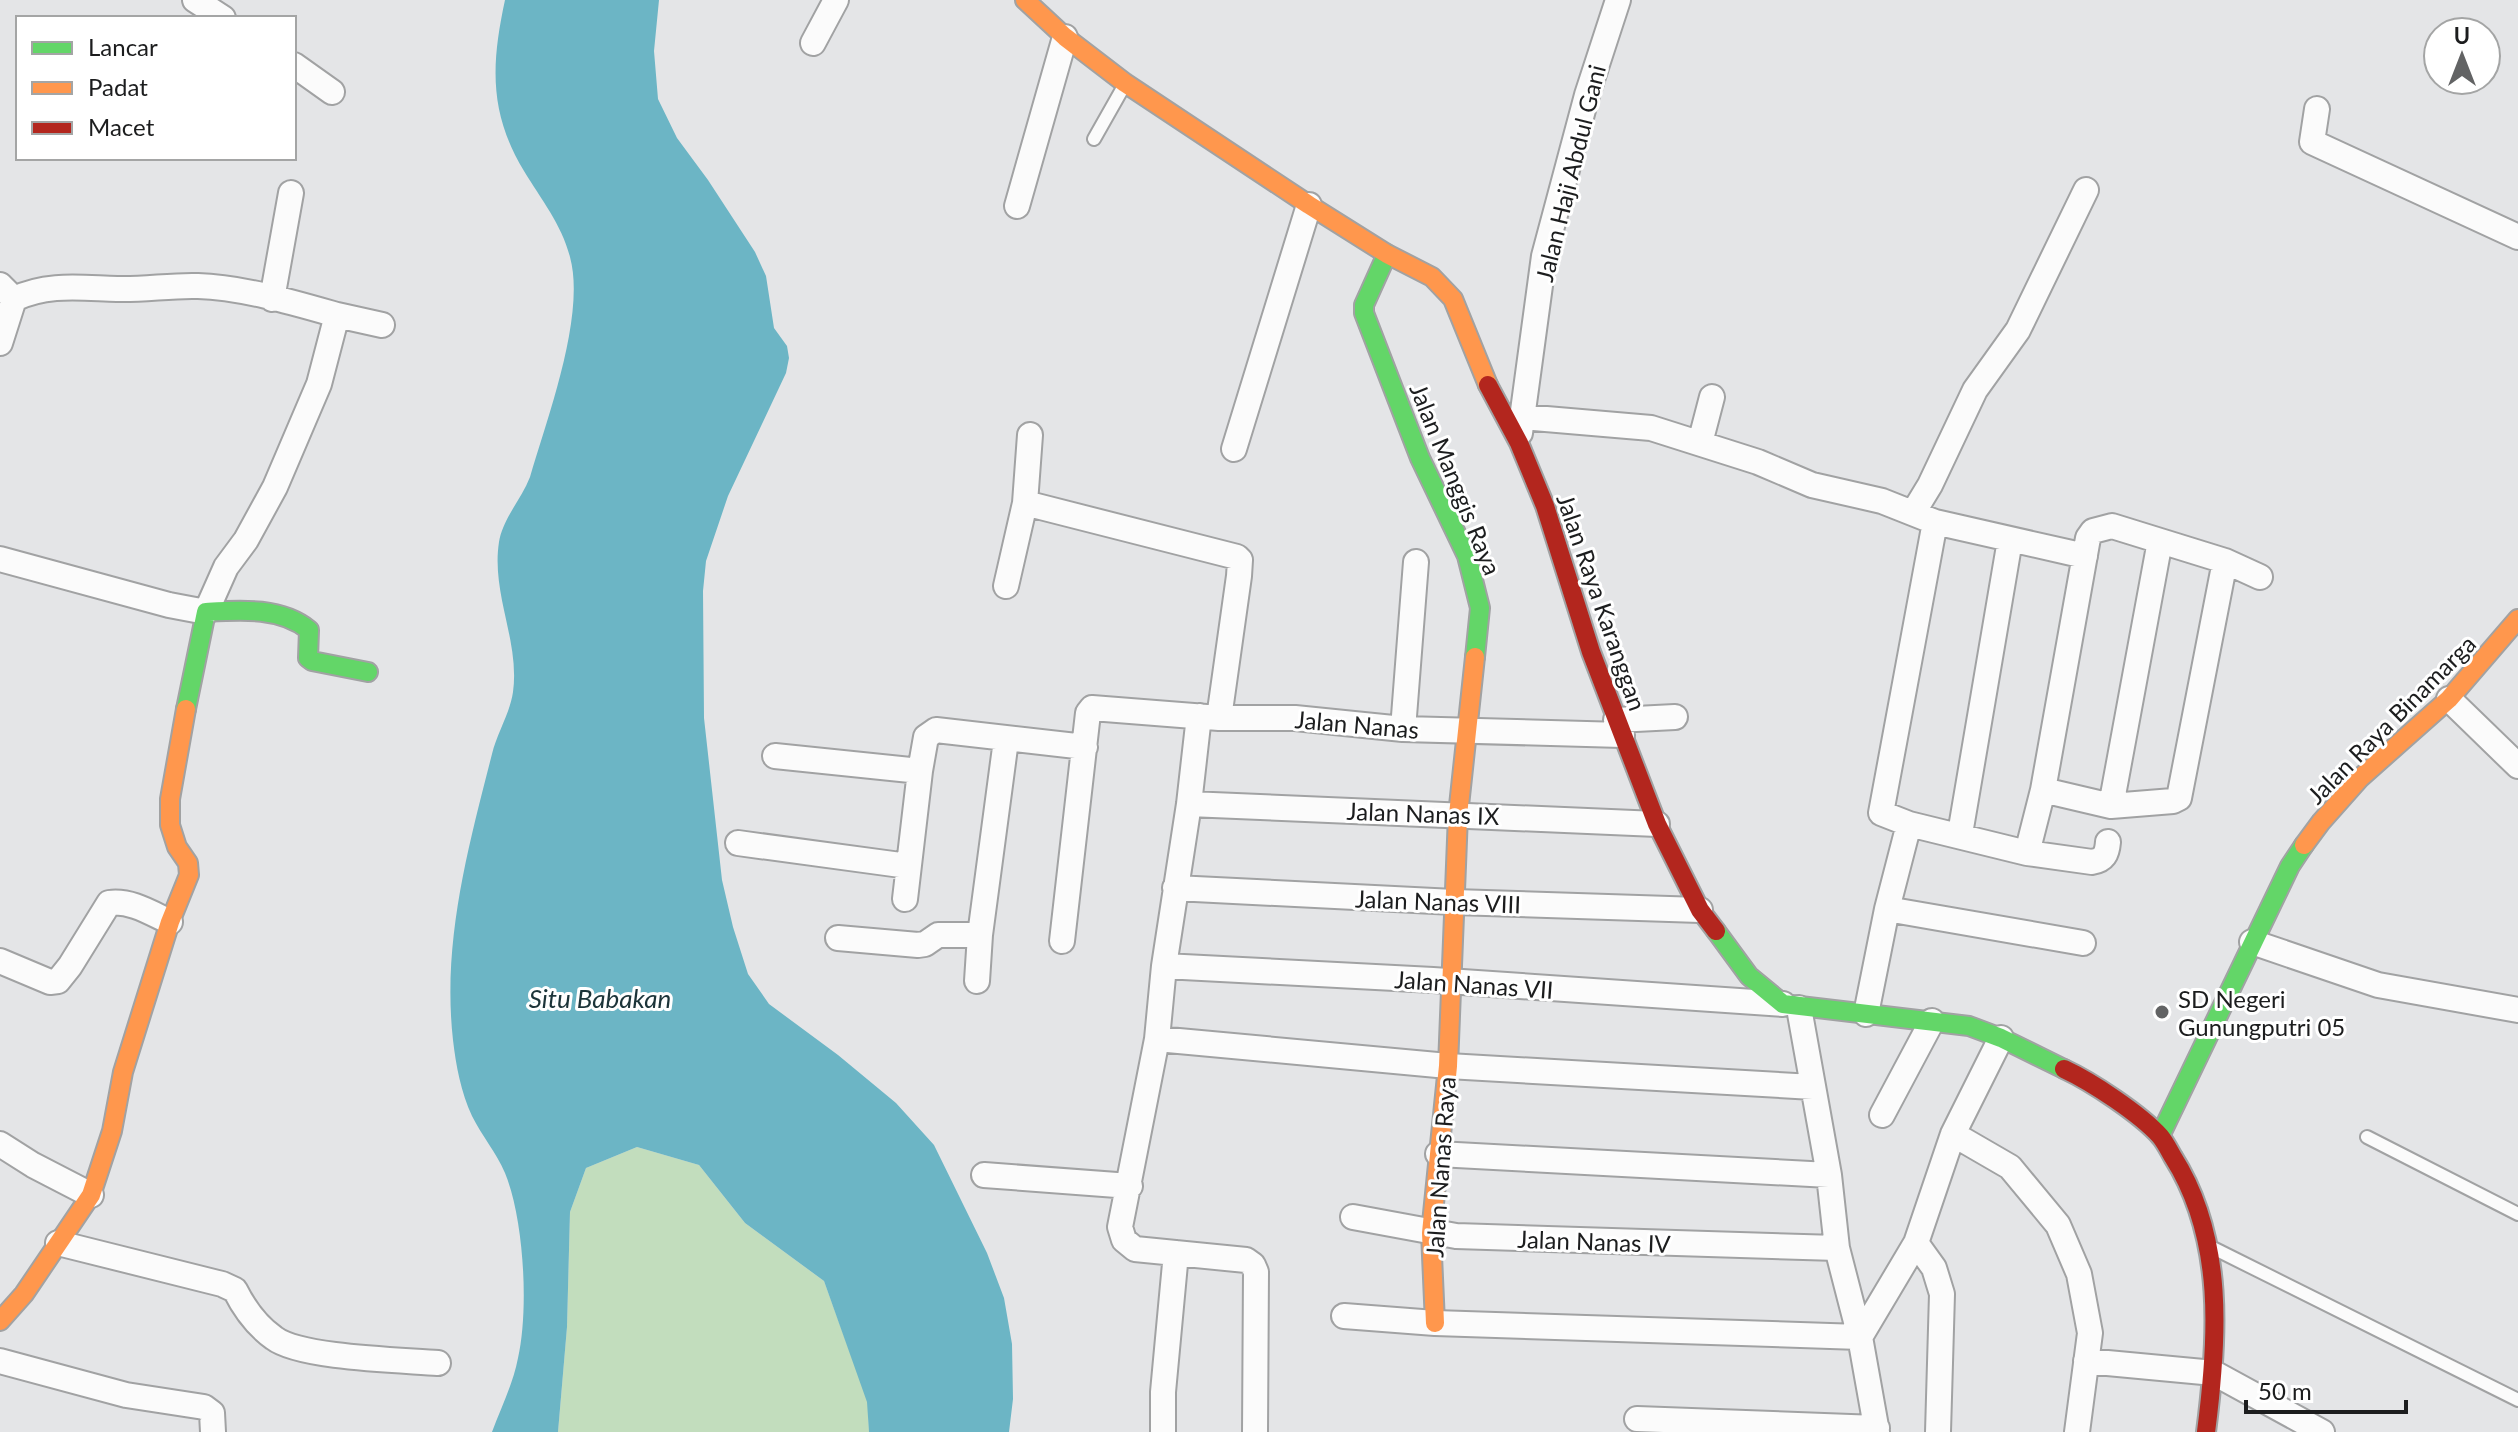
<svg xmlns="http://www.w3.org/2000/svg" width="2518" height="1432" font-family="Lato,sans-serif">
<rect width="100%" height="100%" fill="#e4e5e7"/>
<path fill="#c2ddbd" d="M637,1147L699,1165L745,1223L824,1281L868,1402L869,1432H558L567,1327L570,1212L586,1168Z"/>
<path fill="#6cb5c5" d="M505,0H659L654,51L658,99L677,138L708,180L755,252L766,276L774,328L787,346L789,358L786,373L728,496L706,561L703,591L704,718L722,880L733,927L748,974L769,1004L838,1055L896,1103L934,1145L987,1253L1004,1298L1012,1344L1013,1399L1009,1432H869L867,1402L824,1281L745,1223L699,1165L637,1147L586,1168L570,1212L567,1327L558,1432H492C501,1408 513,1384 518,1358C529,1310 524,1219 505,1173C496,1152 482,1136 472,1116C461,1092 456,1066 453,1040C442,942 468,848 492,754C497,733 510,713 513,692C520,641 491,594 499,542C503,518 521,500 530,477C547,419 586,315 570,257C562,225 541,199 524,171C489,113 491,65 505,0Z"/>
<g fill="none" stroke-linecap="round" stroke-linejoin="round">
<defs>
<path id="lane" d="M1094,139L1124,86
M2367,1137L2518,1214
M2213,1248L2518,1400"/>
<path id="street" d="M195,0L223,18
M813,43L836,0
M294,65L332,92
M2317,109L2312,142L2518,237
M1017,206L1065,37
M0,285L14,299L0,343
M272,299L291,193
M337,315L382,325
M1523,417L1651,428L1758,462L1812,485L1882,501L1935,522L2085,556
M1520,433L1544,256L1587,95L1618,0
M1700,443L1712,397
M1234,449L1309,205
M1025,503L1237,557L1240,560L1239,576L1219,718
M1913,513L1930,485L1975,390L2018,330L2086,190
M1935,522L1881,813L1909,824L2027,853L2092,862C2104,860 2107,854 2108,842
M0,559L169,605L206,612L226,567L246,540L275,487L319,384L337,315C295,303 241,287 198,286C171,285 144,290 117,289C80,288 48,283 14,299
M1006,586L1025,503L1030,435
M2449,699L2518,766
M1199,716L1189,804L1164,966L1157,1039L1120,1227L1124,1240L1135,1249L1246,1260L1253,1265L1256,1272L1255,1432
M1616,720L1675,717
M1403,729L1416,562
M775,756L920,771
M2043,790L2111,806L2173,801L2179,798L2225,561
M1189,804L1657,824
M2111,806L2160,541
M1960,834L2010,540
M738,843L908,866
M2027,853L2043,790L2088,538L2093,531L2112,526L2225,561L2260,577
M1175,888L1454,902L1700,910
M905,899L920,771L926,737L936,730L1085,747
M1887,909L2083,943
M838,938L918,945L925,944L938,935H980
M1062,941L1088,713L1092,708L1219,718H1295L1403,729L1622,735
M2252,942L2378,985L2518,1010
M0,961L50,982L58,981L70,966L109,903C131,900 151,913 170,922
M1164,966L1433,980L1783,1004
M977,981L980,935L1006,740
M1799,1008L1829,1175L1837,1248L1860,1337L1877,1432
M1866,1014L1887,909L1909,824
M1157,1039L1448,1066L1813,1087
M1882,1115L1932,1021
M1953,1134L2010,1167L2058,1225L2079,1274L2090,1333L2077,1432
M0,1144L33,1165L91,1195
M1438,1154L1829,1175
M984,1175L1130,1186
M1353,1217L1456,1236L1837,1248
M58,1243L222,1284L235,1290C244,1308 257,1326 274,1338C300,1358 401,1360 438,1363
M1916,1243L1934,1268L1942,1294L1938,1432
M1344,1316L1435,1323L1860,1337L1916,1243L1953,1134L2001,1038
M0,1361L126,1395L204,1407L212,1413L213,1432
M2086,1361L2214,1373L2322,1432
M1637,1419L1877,1428
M1163,1432V1392L1176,1253"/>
<path id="fast" d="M1387,254L1364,305V313L1420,458L1467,556L1480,608L1475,657
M186,709L206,612C241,610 281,607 309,630L308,658L312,661L368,672
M1716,931L1749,976L1783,1004L1969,1026L2001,1038L2064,1069
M2160,1136L2290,866L2304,845"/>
<path id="slow" d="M1025,0L1065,37L1125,83L1309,205L1387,254L1432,277L1453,299L1488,385
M2304,845L2321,822L2360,778L2449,699L2518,619
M0,1321L24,1294L91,1195L112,1131L123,1072L170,922L189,875L188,863L177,847L170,825V799L186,709
M1435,1323L1431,1233L1448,1066L1458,815L1475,657"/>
<path id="jam" d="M1488,385L1519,443L1545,506L1591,652L1657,824L1700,910L1716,931
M2064,1069C2092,1082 2140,1114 2160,1136C2165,1142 2169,1150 2173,1157C2225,1239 2218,1340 2206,1432"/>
</defs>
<use href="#lane" stroke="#a1a2a3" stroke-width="16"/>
<use href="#street" stroke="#a1a2a3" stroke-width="28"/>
<use href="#fast" stroke="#a1a2a3" stroke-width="22"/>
<use href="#slow" stroke="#a1a2a3" stroke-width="22"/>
<use href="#jam" stroke="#a1a2a3" stroke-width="22"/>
<use href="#lane" stroke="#fbfbfb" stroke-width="12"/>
<use href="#street" stroke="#fbfbfb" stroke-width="24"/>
<use href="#fast" stroke="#63d668" stroke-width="18"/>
<use href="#slow" stroke="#ff974d" stroke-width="18"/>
<use href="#jam" stroke="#b3261e" stroke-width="18"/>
</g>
<circle fill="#626364" stroke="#fff" stroke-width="3" cx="2162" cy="1012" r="8"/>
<g text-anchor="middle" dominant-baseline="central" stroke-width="6" stroke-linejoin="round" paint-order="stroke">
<g font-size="24" fill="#1c1d1e" stroke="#fff">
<text transform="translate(1570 173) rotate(-76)">Jalan Haji Abdul Gani</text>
<text transform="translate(1456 479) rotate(68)">Jalan Manggis Raya</text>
<text transform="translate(1602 602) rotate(71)">Jalan Raya Karanggan</text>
<text transform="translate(2391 719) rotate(-45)">Jalan Raya Binamarga</text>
<text transform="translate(1357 724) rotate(5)">Jalan Nanas</text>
<text transform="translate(1423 813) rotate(2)">Jalan Nanas IX</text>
<text transform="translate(1438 901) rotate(2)">Jalan Nanas VIII</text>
<text transform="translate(1474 984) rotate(4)">Jalan Nanas VII</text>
<text transform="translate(1440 1167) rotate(-86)">Jalan Nanas Raya</text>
<text transform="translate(1594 1241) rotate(2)">Jalan Nanas IV</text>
</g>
<g font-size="24" fill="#1c1d1e" stroke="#fff" text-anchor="start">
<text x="2178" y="998">SD Negeri<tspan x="2178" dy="28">Gunungputri 05</tspan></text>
</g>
<g font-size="26" font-style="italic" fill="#1c3439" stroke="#fff">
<text x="600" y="998">Situ Babakan</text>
</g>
</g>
<rect x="16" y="16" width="280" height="144" fill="#ffffff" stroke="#a4a5a5" stroke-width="2"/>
<rect x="32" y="42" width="40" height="12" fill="#63d668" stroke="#a4a5a5" stroke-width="2"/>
<text x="88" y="56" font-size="24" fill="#1c1d1e">Lancar</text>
<rect x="32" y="82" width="40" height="12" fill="#ff974d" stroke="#a4a5a5" stroke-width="2"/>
<text x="88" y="96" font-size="24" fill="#1c1d1e">Padat</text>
<rect x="32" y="122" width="40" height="12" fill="#b3261e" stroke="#a4a5a5" stroke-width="2"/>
<text x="88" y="136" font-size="24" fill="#1c1d1e">Macet</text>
<g transform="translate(2462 56)"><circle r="38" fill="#ffffff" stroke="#a4a5a5" stroke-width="2"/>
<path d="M0-6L14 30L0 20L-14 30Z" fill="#626364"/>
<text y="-12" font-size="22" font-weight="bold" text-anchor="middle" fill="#1c1d1e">U</text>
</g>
<path d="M2246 1400v12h160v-12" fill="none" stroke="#1c1d1e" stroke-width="4"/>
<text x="2258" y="1400" font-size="24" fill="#1c1d1e" stroke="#ffffff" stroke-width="6" paint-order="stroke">50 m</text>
</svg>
